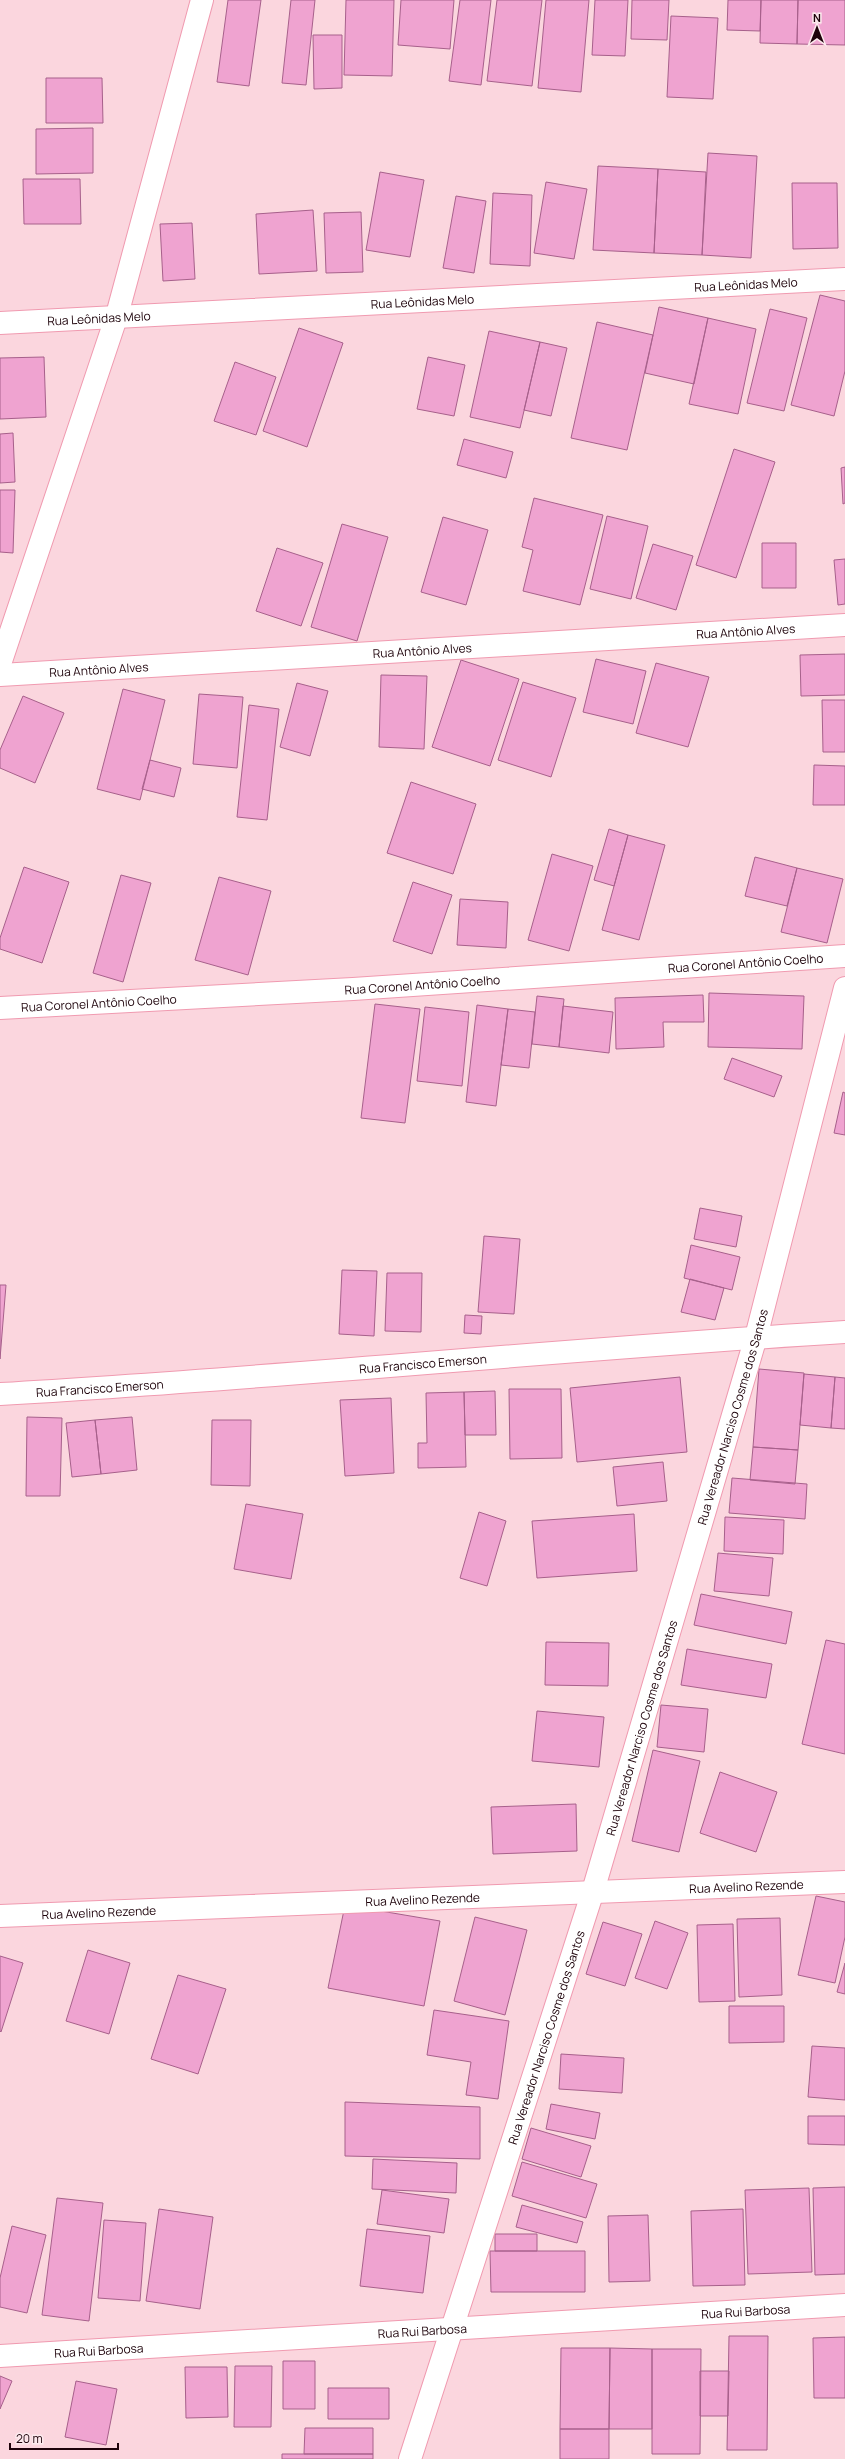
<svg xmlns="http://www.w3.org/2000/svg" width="845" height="2459" font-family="Manrope,sans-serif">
<rect width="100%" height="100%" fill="#fbd6de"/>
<path fill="#efa3d0" stroke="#a7608b" d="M228,0H261L249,86L217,82Z
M291,0H315L306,85L282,83Z
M346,0H394L392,76L344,75Z
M401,0H454L450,49L398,45Z
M460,0H491L481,85L449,81Z
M497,0H542L532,86L487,81Z
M546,0H589L581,92L538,88Z
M595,0H628L625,56L592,55Z
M632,0H669L667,40L631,39Z
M728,0H761L760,31L727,30Z
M761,0H798L797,44L760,43Z
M798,0H845V45L797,44Z
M671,16L718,18L713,99L667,97Z
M313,35H342V88L314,89Z
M46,78H102L103,123H46Z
M93,128V173L36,174V129Z
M708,153L757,156L751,258L702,255Z
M598,166L658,169L654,253L593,250Z
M658,169L706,172L702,255L654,253Z
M380,172L424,180L410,257L366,250Z
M23,179H80L81,224H24Z
M546,182L587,189L574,259L534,253Z
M792,183H837L838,248L793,249Z
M493,193L532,195L530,266L490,264Z
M456,196L486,201L474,273L443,268Z
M313,210L317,271L259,274L256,214Z
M361,212L363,272L326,273L324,213Z
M192,223L195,279L163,281L160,224Z
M820,295L845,301V371L834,416L791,405Z
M659,307L708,318L694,384L645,373Z
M770,309L807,318L784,411L747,403Z
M708,318L756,329L738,414L689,404Z
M597,322L653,335L627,450L571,438Z
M299,328L343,343L307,447L263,431Z
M489,331L540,342L520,428L470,417Z
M540,342L567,348L551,416L524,410Z
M44,357L46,417L0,419V358Z
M428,357L465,365L454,416L417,409Z
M235,362L276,377L256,435L214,421Z
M13,433L15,482L0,483V434Z
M464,439L513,452L506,478L457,465Z
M734,449L775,462L736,578L696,565Z
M845,467V503L843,504L841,468Z
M0,490H15L13,553L0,552Z
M534,498L603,515L580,605L523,591L533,550L522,547Z
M607,516L648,526L631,599L590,589Z
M443,517L488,530L466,605L421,592Z
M342,524L388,537L357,641L311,627Z
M762,543H796V588H762Z
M653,544L693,556L676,610L636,598Z
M277,548L323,563L301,626L256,611Z
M845,559V604L838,605L834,560Z
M845,654V695L801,696L800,655Z
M596,659L646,671L633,724L583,712Z
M461,660L519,679L490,766L432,747Z
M656,663L709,677L688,747L636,733Z
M381,675L427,676L424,749L379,747Z
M523,682L576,698L551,777L498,760Z
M297,683L328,691L310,756L280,747Z
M123,689L165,700L140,800L97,789Z
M199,694L243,697L237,768L193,764Z
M23,696L64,713L35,783L0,768V750Z
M822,700H845V752H823Z
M249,705L279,709L267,820L237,817Z
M150,760L181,768L174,797L142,789Z
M814,765L845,766V805H813Z
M411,782L476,804L453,874L387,853Z
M609,829L628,835L614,886L594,880Z
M628,835L665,845L639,940L602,930Z
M552,854L593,866L569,951L528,940Z
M755,857L797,868L787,906L745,896Z
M24,867L69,882L42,963L0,949V938Z
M797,868L843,879L827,943L781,932Z
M121,875L151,883L123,982L93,973Z
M219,877L271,891L248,975L195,960Z
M413,882L452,895L432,954L393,941Z
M460,899L508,902L506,948L457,945Z
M709,993L804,996L802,1049L708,1047Z
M703,995L704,1022H663L664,1047L616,1049L615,998Z
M537,996L564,999L559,1047L532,1044Z
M375,1004L420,1009L405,1123L361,1118Z
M477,1005L508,1009L496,1106L466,1102Z
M563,1006L613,1012L609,1053L559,1047Z
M425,1007L469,1012L462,1086L417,1081Z
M508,1009L535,1012L529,1068L501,1065Z
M732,1058L782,1076L774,1097L724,1079Z
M843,1092L845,1093V1135L834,1133Z
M700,1208L742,1216L736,1247L694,1239Z
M484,1236L520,1239L514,1314L478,1312Z
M691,1245L740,1257L732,1290L684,1278Z
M342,1270L377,1271L374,1336L339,1334Z
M387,1273H422L421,1332L385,1331Z
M690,1279L724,1288L715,1320L681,1312Z
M0,1285H6L0,1359Z
M465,1315L482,1316L481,1334L464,1333Z
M759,1369L804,1373L798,1450L753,1447Z
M804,1374L835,1377L831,1428L800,1425Z
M680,1377L687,1452L577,1462L570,1388Z
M835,1377L845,1378V1429L831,1428Z
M509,1389H561L562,1458L510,1459Z
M495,1391L496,1435H465L464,1392Z
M464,1392L466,1467L418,1468V1443H427L426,1393Z
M391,1398L394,1473L345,1476L340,1400Z
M27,1417L62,1418L60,1496H26Z
M132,1417L137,1470L101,1474L95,1420Z
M95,1420L101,1474L72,1477L66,1423Z
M212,1420H251L250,1486L211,1485Z
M753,1447L798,1450L795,1484L750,1480Z
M663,1462L667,1501L617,1506L613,1467Z
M732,1478L807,1484L805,1519L729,1513Z
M246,1504L303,1514L291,1579L234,1569Z
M479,1512L506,1521L487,1586L460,1578Z
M634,1514L637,1571L537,1578L532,1521Z
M725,1517L784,1520L783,1554L724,1551Z
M718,1553L773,1558L769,1596L714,1591Z
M701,1594L792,1612L786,1644L694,1625Z
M826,1640L845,1644V1754L802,1744Z
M546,1642L609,1643L608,1686L545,1685Z
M687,1649L772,1664L766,1698L681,1685Z
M661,1705L708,1709L704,1752L657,1747Z
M537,1711L604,1717L599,1767L532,1761Z
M653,1750L700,1761L679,1852L632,1841Z
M720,1772L777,1792L756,1852L700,1833Z
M576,1804L577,1851L493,1854L491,1807Z
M816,1896L845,1902V1937L835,1983L798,1975Z
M345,1905L440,1921L424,2006L328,1988Z
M475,1917L527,1930L505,2015L454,2001Z
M780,1918L782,1995L739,1997L737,1919Z
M655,1921L688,1933L667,1989L635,1978Z
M603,1922L642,1934L625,1986L586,1974Z
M733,1924L735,2001L699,2002L697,1925Z
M88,1950L130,1963L109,2034L66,2021Z
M0,1956L23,1963L1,2032L0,2031Z
M845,1963V1994L837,1992Z
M178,1975L226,1989L198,2074L151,2059Z
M729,2006H784V2042L729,2043Z
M434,2010L509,2021L498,2099L466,2095L471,2062L427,2055Z
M812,2046L845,2048V2100L808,2097Z
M561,2054L624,2058L622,2093L559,2089Z
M345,2102L480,2107V2159L345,2156Z
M551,2104L600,2113L595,2139L546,2129Z
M808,2116H845V2145L808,2144Z
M531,2128L591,2146L581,2177L522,2159Z
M373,2159L457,2163L456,2193L372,2189Z
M522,2162L597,2184L586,2218L512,2196Z
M845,2187V2274L815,2275L813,2188Z
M809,2188L812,2272L748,2274L745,2190Z
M382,2190L449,2199L444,2233L377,2224Z
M57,2198L103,2203L89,2321L42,2315Z
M522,2205L583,2222L577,2243L516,2227Z
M159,2209L213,2217L200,2309L146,2301Z
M743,2209L745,2285L693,2286L691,2211Z
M648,2215L650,2281L609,2282L608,2216Z
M104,2220L146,2223L140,2301L98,2298Z
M12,2226L46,2235L27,2313L0,2307V2278Z
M367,2229L430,2236L423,2293L360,2286Z
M495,2234H537V2251H495Z
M490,2251H585V2292H491Z
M729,2336H768L767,2450H727Z
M845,2337V2398H814L813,2338Z
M561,2348H610L609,2429H560Z
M610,2348L652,2349V2429H609Z
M652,2349H701L700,2454H652Z
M283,2361H315V2409H283Z
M235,2366H272L271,2427H234Z
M185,2367H227L228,2417L186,2418Z
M700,2371H729L728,2416H700Z
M0,2376L12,2381L0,2409Z
M76,2381L117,2389L106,2445L65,2437Z
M328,2388H389V2419H328Z
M305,2428H373V2454H304Z
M560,2429H609V2459H560Z
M282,2454H373V2459H282Z"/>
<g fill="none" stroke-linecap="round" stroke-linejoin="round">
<defs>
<g id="minor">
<path id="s1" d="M0,323L845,279"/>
<path d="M0,664L117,315L202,0"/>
<path id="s2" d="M0,675L845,625"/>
<path id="s3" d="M0,1008L353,989L845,956"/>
<path id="s4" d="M0,1394C282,1378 563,1349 845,1332"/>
<path id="s5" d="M0,1916L845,1882"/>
<path id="s6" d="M0,2356L845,2305"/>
<path id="s7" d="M410,2459L593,1891L756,1337L845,988"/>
</g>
</defs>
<use href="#minor" stroke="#f09ab0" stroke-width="24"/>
<use href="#minor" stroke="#fff" stroke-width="22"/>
</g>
<g text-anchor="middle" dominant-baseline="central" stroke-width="4" stroke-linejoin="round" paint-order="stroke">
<g font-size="12" fill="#1d020a" stroke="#fce9ed">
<text stroke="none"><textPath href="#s1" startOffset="747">Rua Leônidas Melo</textPath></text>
<text stroke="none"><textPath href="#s1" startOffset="423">Rua Leônidas Melo</textPath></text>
<text stroke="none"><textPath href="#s1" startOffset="99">Rua Leônidas Melo</textPath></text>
<text stroke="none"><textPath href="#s2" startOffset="747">Rua Antônio Alves</textPath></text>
<text stroke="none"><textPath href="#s2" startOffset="423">Rua Antônio Alves</textPath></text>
<text stroke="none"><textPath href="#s2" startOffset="99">Rua Antônio Alves</textPath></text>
<text stroke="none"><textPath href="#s3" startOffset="747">Rua Coronel Antônio Coelho</textPath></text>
<text stroke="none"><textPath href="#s3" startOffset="423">Rua Coronel Antônio Coelho</textPath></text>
<text stroke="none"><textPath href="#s3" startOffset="99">Rua Coronel Antônio Coelho</textPath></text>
<text stroke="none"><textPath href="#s4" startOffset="424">Rua Francisco Emerson</textPath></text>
<text stroke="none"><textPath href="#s4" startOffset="100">Rua Francisco Emerson</textPath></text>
<text stroke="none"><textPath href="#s7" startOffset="1091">Rua Vereador Narciso Cosme dos Santos</textPath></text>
<text stroke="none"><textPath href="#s7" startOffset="767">Rua Vereador Narciso Cosme dos Santos</textPath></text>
<text stroke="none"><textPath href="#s5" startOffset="747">Rua Avelino Rezende</textPath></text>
<text stroke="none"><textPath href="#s5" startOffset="423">Rua Avelino Rezende</textPath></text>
<text stroke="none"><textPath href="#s5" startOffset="99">Rua Avelino Rezende</textPath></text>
<text stroke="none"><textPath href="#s7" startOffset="443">Rua Vereador Narciso Cosme dos Santos</textPath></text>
<text stroke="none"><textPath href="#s6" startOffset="747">Rua Rui Barbosa</textPath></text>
<text stroke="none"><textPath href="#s6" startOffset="423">Rua Rui Barbosa</textPath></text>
<text stroke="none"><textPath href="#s6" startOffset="99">Rua Rui Barbosa</textPath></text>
</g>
</g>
<g transform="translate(817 28)" stroke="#fce9ed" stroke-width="3" paint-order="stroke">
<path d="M0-3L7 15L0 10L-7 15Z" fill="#1d020a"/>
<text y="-6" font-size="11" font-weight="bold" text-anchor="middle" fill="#1d020a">N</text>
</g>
<path d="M10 2443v6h108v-6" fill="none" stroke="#1d020a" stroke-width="2"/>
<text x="16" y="2443" font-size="12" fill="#1d020a" stroke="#fce9ed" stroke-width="3" paint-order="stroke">20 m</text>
</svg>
